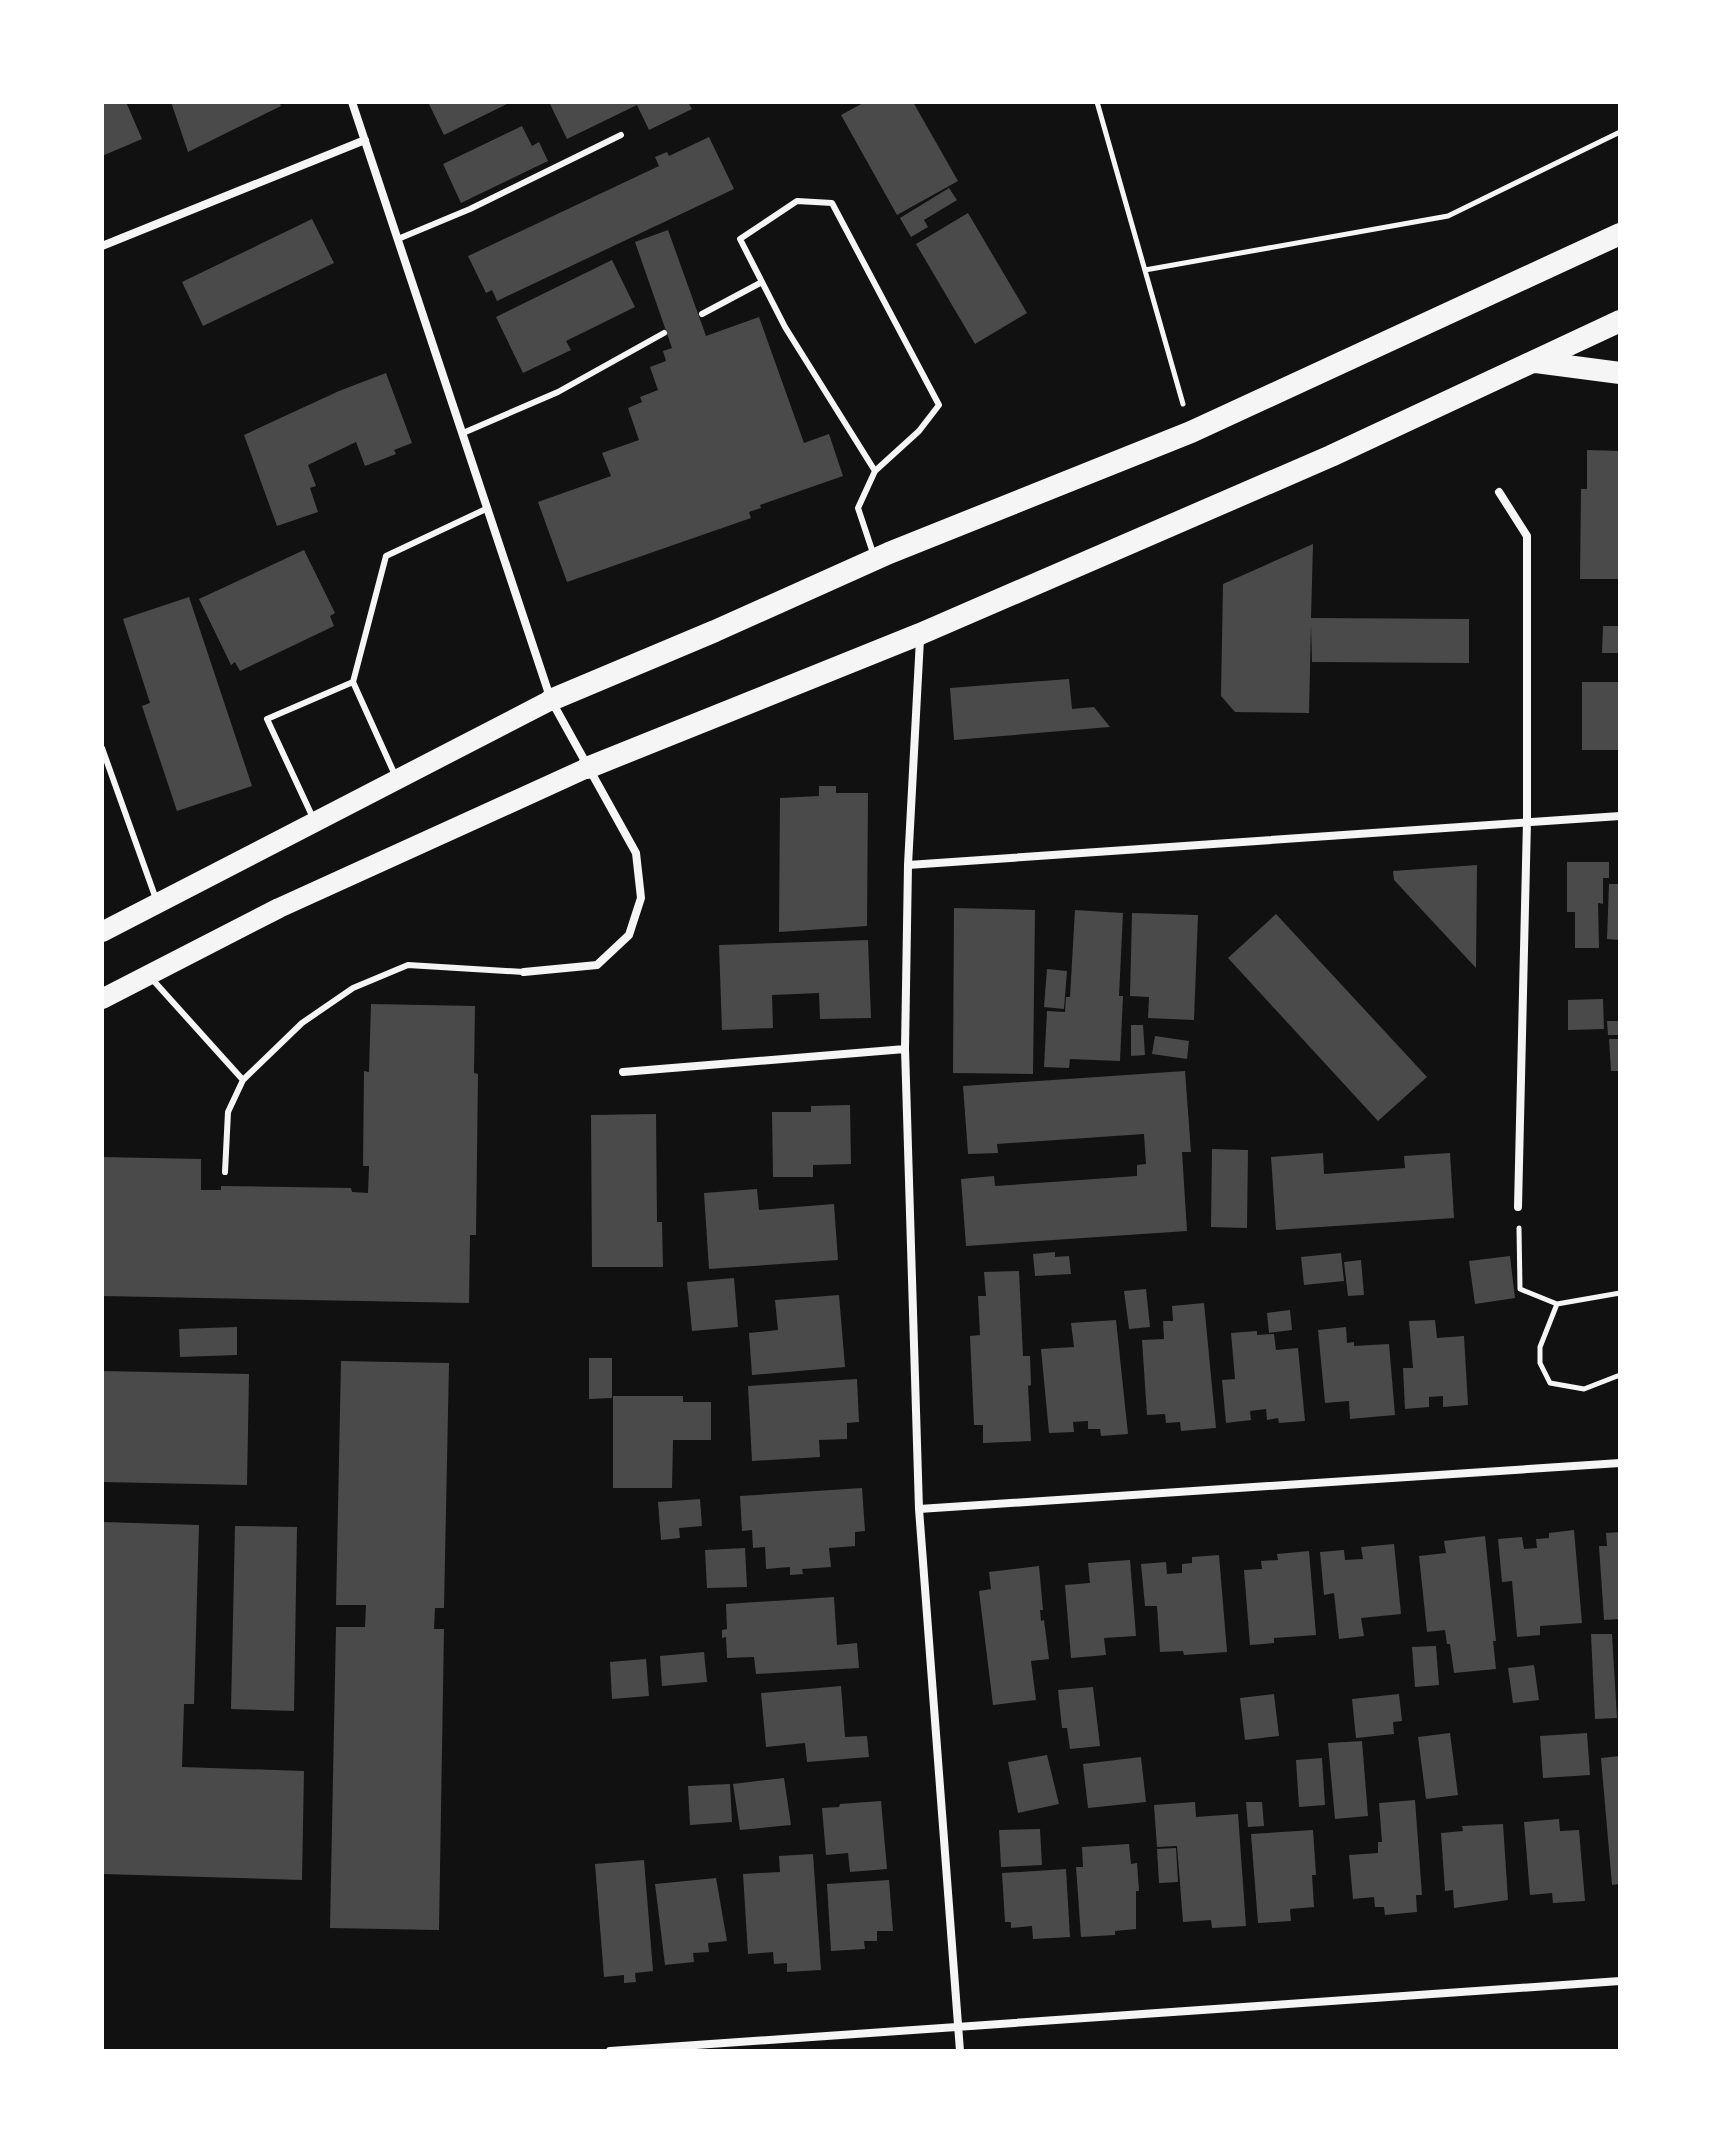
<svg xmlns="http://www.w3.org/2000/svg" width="1722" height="2153" font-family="'PT Sans',sans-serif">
<rect width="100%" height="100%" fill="#111"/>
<path fill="#4a4a4a" d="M102,102H126L142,139L102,156Z
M171,102H279L281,106L188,152Z
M428,102H511L444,135Z
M549,102H688L692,109L649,130L637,105L567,139Z
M865,102H913L958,181L897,215L841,115Z
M522,126L532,146L539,142L548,161L461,203L443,164Z
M709,137L734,189L497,301L492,290L486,293L468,256L659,166L655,157L667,152L669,156Z
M949,188L957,200L924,220L928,227L911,237L900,218Z
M968,213L1027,313L975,344L916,244Z
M312,219L334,263L203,326L182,282Z
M668,230L706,336L759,317L804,443L829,434L843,476L760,505L761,508L749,512L751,518L567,582L538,502L611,476L602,453L639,440L628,408L642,402L640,397L658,390L650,367L666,361L663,351L672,348L635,242Z
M612,260L635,307L566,341L571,350L523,373L496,317Z
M386,373L412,443L394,450L396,454L365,466L356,442L308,465L316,486L310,488L318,512L277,526L244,435L339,391Z
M1587,450L1620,451V579H1580L1581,489H1587Z
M1313,544L1311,618L1469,619V663L1312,662L1311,624L1309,713L1235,712L1221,696L1223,584Z
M304,550L335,613L330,616L334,626L240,671L235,662L231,665L199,599Z
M189,597L252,786L177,811L142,706L150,703L123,619Z
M1603,626H1620V653H1602Z
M1069,679L1072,709L1094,707L1110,727L954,740L950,688Z
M1582,682H1620V750H1582Z
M819,786H836V793H868L867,926L779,932L780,798L819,796Z
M1567,862H1609V878H1603V904L1598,903L1599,948H1575V912H1567Z
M1477,865L1476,968L1394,880L1393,871Z
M1609,884H1620V940L1607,939Z
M954,908L1035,910L1033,1074L953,1073Z
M1075,910L1123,913L1119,996H1123L1120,1061L1070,1059L1069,1068L1044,1067L1047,1011L1065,1012L1066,997H1070Z
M1132,913L1198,915L1194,1020L1148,1018L1149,997L1130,996Z
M1276,914L1427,1077L1378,1121L1228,958Z
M868,940L871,1018L820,1019L819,993L772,995L773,1028L722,1030L719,945Z
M1047,969L1067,971L1064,1009L1044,1007Z
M1603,999L1604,1029L1568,1030V1000Z
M371,1004L475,1006L474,1073L478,1074L476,1235H470L469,1303L102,1296V1157L201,1159V1190H221V1186L351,1188L352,1192L368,1193L369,1166H363L364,1071L369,1072Z
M1607,1021H1620V1035H1608Z
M1131,1025H1143L1145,1055L1131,1056Z
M1155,1036L1189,1041L1187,1059L1152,1054Z
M1609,1039H1620V1071H1611Z
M1185,1071L1191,1152H1182L1187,1231L966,1246L961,1179L994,1176L995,1186L1137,1176V1165L1146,1164L1144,1134L997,1144L998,1153L968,1154L963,1086Z
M850,1105L851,1164L813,1165V1177H773L772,1112H811V1106Z
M656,1114L657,1222H662L663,1267H592L591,1115Z
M1212,1149L1248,1150L1247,1228L1211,1227Z
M1323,1153L1324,1174L1405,1168L1404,1156L1450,1153L1454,1218L1276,1230L1271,1157Z
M757,1189L759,1210L834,1204L838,1260L709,1269L704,1193Z
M1055,1252V1257L1069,1256L1071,1274L1035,1276L1033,1254Z
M1341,1253L1344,1281L1304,1285L1301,1257Z
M1510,1256L1515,1298L1475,1304L1469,1261Z
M1361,1260L1364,1295L1348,1296L1344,1262Z
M1019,1271L1023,1356H1030L1031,1385L1028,1386L1031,1441L983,1443V1425H974L970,1336L980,1335L978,1296H986L984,1272Z
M734,1278L738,1327L692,1331L687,1282Z
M1146,1289L1150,1327L1129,1329L1124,1291Z
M839,1295L845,1367L752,1375L749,1333L778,1330L775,1300Z
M1204,1303L1216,1428L1181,1431L1180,1422L1166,1423L1165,1414L1147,1415L1142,1340L1164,1339L1163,1321H1173L1172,1306Z
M1290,1310L1292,1330L1269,1333L1267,1313Z
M1116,1320L1128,1434L1101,1436L1100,1429H1088V1421L1073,1422L1074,1432L1049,1433L1041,1349L1074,1347L1071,1323Z
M1435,1320L1437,1338L1464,1336L1468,1405L1443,1407V1396L1429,1397V1407L1405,1409L1403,1368H1413L1409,1321Z
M237,1327V1355L180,1357L179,1329Z
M1346,1327L1347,1343L1354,1342V1346L1389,1344L1395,1415L1350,1419L1349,1401L1325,1403L1318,1330Z
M1257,1331V1335L1274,1334L1276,1350L1298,1348L1305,1421L1279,1423L1278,1418L1267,1420L1266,1409L1250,1411L1251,1420L1226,1423L1222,1380L1235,1379L1231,1333Z
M589,1358H612V1398L589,1399Z
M341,1361L449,1363L444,1608H435L434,1629H444L439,1930L330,1928L336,1627H365L366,1605H336Z
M102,1371L249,1374L247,1485L102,1482Z
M857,1379L859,1422L847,1423V1439L819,1440L820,1457L752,1461L748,1386Z
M613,1396H683V1402H711V1440H673L672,1488H613Z
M862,1488L865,1531L855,1532V1546L829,1548L831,1567L802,1569L803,1574L790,1575V1567L766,1569L765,1547L753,1548L752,1530L742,1531L740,1496Z
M700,1499L702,1526L679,1528L680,1538L661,1540L658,1502Z
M102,1522L199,1525L194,1704H184L182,1767L304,1771L302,1880L102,1874Z
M235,1526L297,1527L294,1711L231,1709Z
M1574,1530L1582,1623L1540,1626V1635L1517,1637L1512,1581L1502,1582L1498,1539L1522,1537L1524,1549L1537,1548L1536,1539L1549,1538V1533Z
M1620,1532V1619L1604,1620L1599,1546H1607L1606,1533Z
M1485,1536L1496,1641H1493L1496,1669L1454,1673L1450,1644H1447L1445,1630L1427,1632L1419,1556L1446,1553L1444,1541Z
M1394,1544L1401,1614L1361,1618L1364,1636L1339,1639L1334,1593L1324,1595L1320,1552L1344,1550L1345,1560L1363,1559L1361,1547Z
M745,1548L747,1587L707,1588L705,1550Z
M1309,1551L1316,1635L1274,1638V1643L1250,1645L1244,1570L1262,1569L1261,1561L1278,1560L1277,1554Z
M1219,1555L1227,1652L1184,1655L1183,1651L1160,1652L1157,1606H1145L1141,1564L1166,1562L1167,1574L1182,1573V1564L1192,1563V1557Z
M1130,1560L1136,1636L1104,1638L1106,1655L1071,1658L1065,1585L1090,1583L1088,1563Z
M1039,1566L1043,1610H1040L1041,1621L1044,1620L1049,1659L1031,1661L1036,1700L993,1705L979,1591L991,1589L989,1572Z
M834,1597L837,1645L857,1643L859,1668L756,1674L754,1657L727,1658L726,1637L722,1638V1630L727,1629L726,1604Z
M1591,1634H1612L1617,1718L1595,1719Z
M1436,1646L1439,1685L1415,1687L1412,1647Z
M704,1652L707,1682L662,1686L660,1656Z
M646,1659L649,1696L612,1699L610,1662Z
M1534,1665L1539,1700L1513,1703L1508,1668Z
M841,1686L845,1737L867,1736L869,1757L807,1762L805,1743L766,1747L761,1693Z
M1093,1687L1100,1746L1070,1749L1067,1728H1062L1058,1690Z
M1274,1694L1279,1736L1245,1740L1240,1698Z
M1399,1694L1402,1721L1393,1722L1394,1734L1356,1738L1352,1699Z
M1450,1733L1458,1795L1426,1799L1418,1737Z
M1587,1733L1590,1775L1543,1778L1540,1736Z
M1362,1741L1368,1816L1335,1819L1328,1743Z
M1047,1755L1059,1804L1018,1813L1008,1762Z
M1620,1756V1884L1612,1885L1601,1758Z
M1141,1757L1146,1802L1088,1808L1083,1764Z
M1322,1758L1325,1805L1299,1807L1296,1760Z
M784,1778L791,1825L740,1830L733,1784Z
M730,1784L732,1822L690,1825L688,1786Z
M1415,1800L1422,1895H1416L1417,1912L1385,1915L1384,1907H1375L1374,1897L1353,1899L1349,1855L1378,1853V1842H1382L1379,1803Z
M881,1801L887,1869L850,1872L848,1853L826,1855L822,1808L839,1807L840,1804Z
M1195,1802L1196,1817L1238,1814L1246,1926L1212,1928L1211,1920L1183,1922L1177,1846L1157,1847L1154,1805Z
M1246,1802H1262L1264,1826L1248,1827Z
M1559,1819L1560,1831L1579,1830L1585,1901L1553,1903L1552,1893L1530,1895L1524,1822Z
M1503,1824L1508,1900L1454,1908L1453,1890L1445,1891L1441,1833L1463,1831L1462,1826Z
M1040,1829L1042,1865L1001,1867L999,1830Z
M1313,1830L1316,1875H1312L1314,1907L1290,1909L1291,1921L1258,1923L1251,1834Z
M1129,1844L1131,1864L1137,1863L1139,1891H1136V1929L1115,1931V1935L1081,1937L1076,1867H1083L1082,1847Z
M1176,1848L1178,1882L1159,1883L1157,1849Z
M813,1854L821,1970L787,1972V1963L774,1964L773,1952L748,1954L743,1874L780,1872L779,1856Z
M644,1860L653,1971L635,1973L636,1982L624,1983V1975L604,1977L595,1864Z
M1066,1869L1070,1937L1033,1939L1032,1926L1011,1928V1922H1005L1002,1873Z
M716,1878L727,1941L708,1943L709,1952L693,1953L694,1962L665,1965L655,1884Z
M889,1880L893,1931H877V1941H864L865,1949L831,1951L827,1884Z"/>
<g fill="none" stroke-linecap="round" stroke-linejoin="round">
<path stroke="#f5f5f5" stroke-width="5" d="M1097,102L1183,404
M1145,270L1448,216L1620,132
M1519,1228L1520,1289L1557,1304L1620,1293
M1557,1304L1540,1347V1363L1550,1383L1584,1389L1620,1375"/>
<path stroke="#f5f5f5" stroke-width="6" d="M398,239L470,209L621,135
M702,314L762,282
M463,433L558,392L664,333
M874,556L858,508L875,471L919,431L939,405L832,203L797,201L740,239L785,327L875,471
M102,748L156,899
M395,775L353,682L386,556L488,508
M314,820L267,719L353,682
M152,979L243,1080
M225,1172L228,1112L243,1080L302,1023L353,988L408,965L524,972"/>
<path stroke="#f5f5f5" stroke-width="8" d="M352,102L551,700L636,853L641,898L629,935L597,965L524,972
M102,246L365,140
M1499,492L1527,536V821L1518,1207
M920,639L908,865L905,1049L919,1509L960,2051
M908,865L1620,816
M623,1072L905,1049
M919,1509L1620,1463
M610,2051L1620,1981"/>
<path stroke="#f5f5f5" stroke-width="20" d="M102,932L551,700
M102,999L279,908L587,768"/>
<path stroke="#f5f5f5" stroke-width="22" d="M1536,362L1620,373
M551,700L715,631L889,553L1191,432L1620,234
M587,768L920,634L1331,456L1620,321"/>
</g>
<rect width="1722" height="2153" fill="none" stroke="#ffffff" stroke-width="208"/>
</svg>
